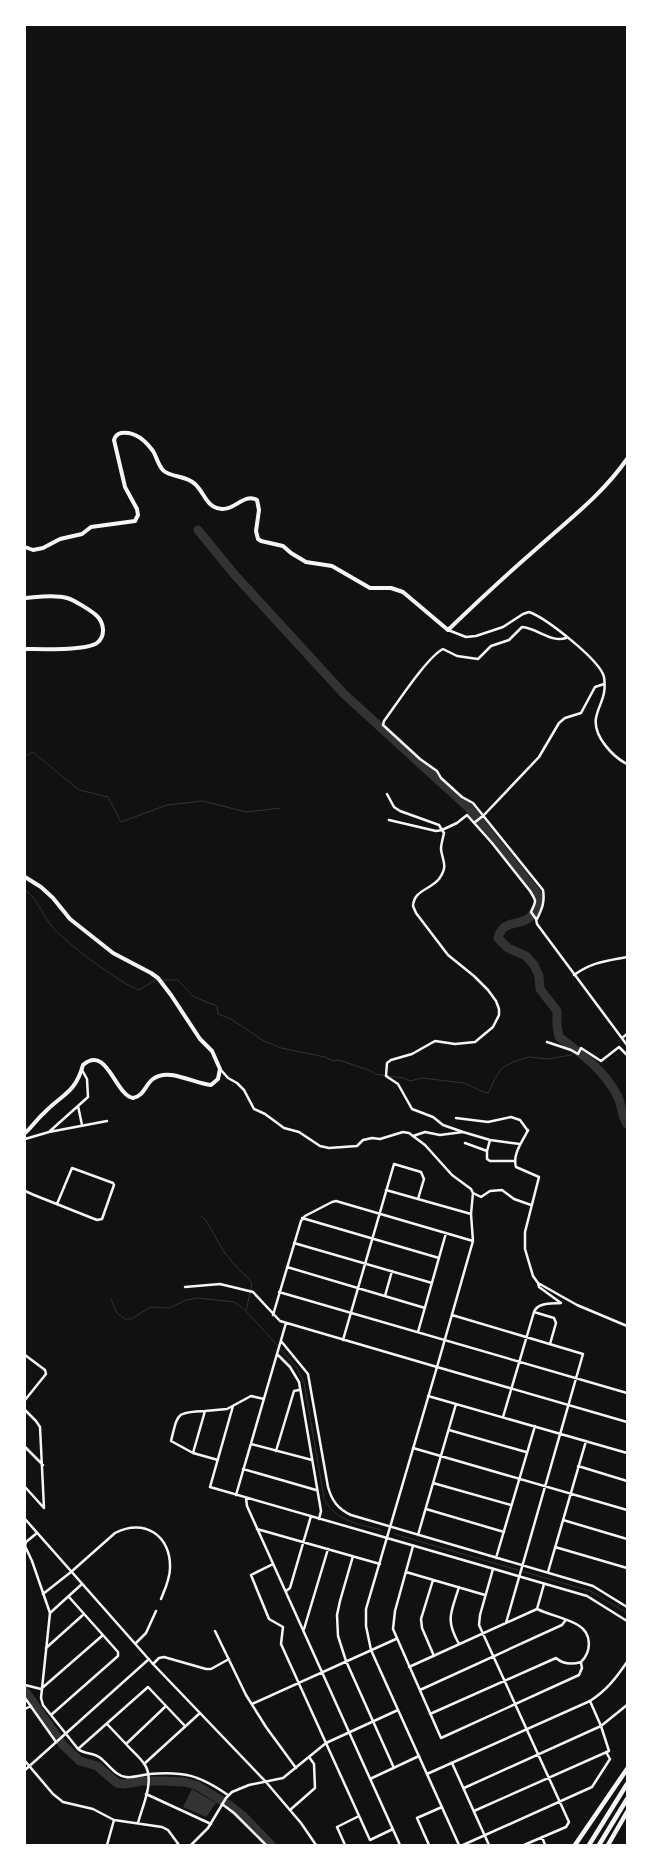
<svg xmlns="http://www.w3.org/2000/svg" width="652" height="1870" font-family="'Varela Round',sans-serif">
<rect width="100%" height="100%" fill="#111"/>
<path fill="#333" d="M192,1789L216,1803L206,1817L183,1807Z"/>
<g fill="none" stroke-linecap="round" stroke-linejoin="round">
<path stroke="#333" stroke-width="1" d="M25,756L33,752L79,790L108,797L121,822L167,805L203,801L246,812L281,808
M25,890C37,898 41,912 50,924C63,941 119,983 139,990L155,980H158
M162,980H178L194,997L217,1006L218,1014L231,1019L264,1041L281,1048L325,1057L333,1061L339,1060L371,1071L375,1074L404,1078L410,1081L422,1078L464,1083L486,1093L489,1092L494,1080L502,1068L513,1062L529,1057L548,1059L571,1055L576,1049
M201,1216L207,1222L224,1252L240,1271L249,1278L252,1284L246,1311L278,1346
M111,1299L117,1313L125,1319H131L151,1307L169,1308L186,1300L198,1298L234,1302L245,1310
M280,1349L297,1368L304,1382L324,1498C334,1521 359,1524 381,1530
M394,1534L590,1591L627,1613"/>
<path stroke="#333" stroke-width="9" d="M198,530L234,574L344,694L469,808L536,892L540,899C530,936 505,912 498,938L508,948L526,956L534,965L539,976L540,989L557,1011V1026L559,1037C582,1054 603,1069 617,1095C622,1104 621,1115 627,1124
M25,1691L63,1745L80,1761L97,1766L117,1783L124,1784L142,1781H162L184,1782L196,1785L229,1805L243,1816L271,1845"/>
<path stroke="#f5f5f5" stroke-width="2.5" d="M448,630L466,637L476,636L503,627L523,614L529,612C546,618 600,660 604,677C607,697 599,703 596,718C593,736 613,757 627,764
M387,794L394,807L400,811L439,825L442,830L457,823L467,815L492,843L530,891C537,902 536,901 531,912L536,919L537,924L627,1045
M389,820L436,831L442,830L444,833C443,838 441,844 441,849C442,861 449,865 439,879C430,890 414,890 413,906L416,913L448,955L474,976L488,990L496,1001L499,1009V1015L493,1027L475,1042L455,1044L435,1041L412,1054L391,1060L387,1063L386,1076L398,1084L412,1109L433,1117L443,1125L463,1132
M474,823L484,815L539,757L559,723L565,718L581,713L595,687L604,684
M537,919C542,909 545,902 543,890L473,803L462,797L441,778L437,771L420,759L383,725L384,721C396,705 427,657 443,649L457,656L478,659L491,646L509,640L522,627C537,628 551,643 566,638
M574,975C592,962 606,961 627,957
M622,1038L627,1034
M547,1042L571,1050L578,1054L581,1048L601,1061L619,1047L627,1055
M221,1070L228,1078L237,1083L244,1090L254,1109L265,1114L284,1128L299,1132L320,1146L329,1148L357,1146L363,1140L372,1138L380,1139L403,1132L409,1133L425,1145L452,1175L471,1189L473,1193L481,1197L490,1191L502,1190L514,1199L531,1205
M78,1106L82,1125
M456,1118L488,1122L511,1117L520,1120L528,1131
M528,1130C523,1141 512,1154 516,1167L539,1177L525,1232V1249L533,1276L538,1283L577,1305L627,1326
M50,1131L88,1097L87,1079L82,1070
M413,1136L425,1132L440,1135L463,1132L490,1140L520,1144
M25,1139L49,1132L107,1121
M465,1143L487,1151V1159L490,1161H515
M487,1151L490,1140
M386,1190L471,1214
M25,1191L34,1195L97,1220L102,1219L114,1185L113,1183L72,1168L57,1204
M302,1218L439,1258
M294,1243L432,1283
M287,1267L425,1308
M185,1287L220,1284L253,1292L280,1321L437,1367L473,1241L471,1214L473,1193
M279,1292L627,1393
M385,1296L392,1271
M534,1312C538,1302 552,1304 561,1303L539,1287L538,1283
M273,1315L301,1221L305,1216L332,1202L336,1201L473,1241
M452,1315L583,1354L506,1623
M418,1332L446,1233
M343,1340L394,1164L421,1172L424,1179L418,1199
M281,1341L308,1374L328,1487C332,1501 338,1509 351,1515L593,1586L627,1607
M277,1354L290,1367L299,1382L321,1511L319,1519
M25,1355L45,1370L46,1374L25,1400
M428,1396L627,1453
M233,1406L210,1487L387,1538
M25,1410L36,1421L40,1427L44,1508
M205,1411C175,1412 178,1414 171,1441L193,1453L218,1460
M503,1417L534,1312L554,1318L556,1323L550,1344
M449,1430L526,1452
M251,1444L312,1460
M25,1447L43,1465
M413,1448L627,1510
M276,1451L294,1391L299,1390
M193,1453L205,1411L227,1409L251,1396L264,1399
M578,1466L627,1481
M243,1469L316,1490
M433,1483L511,1505
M25,1487L44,1508
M236,1495L286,1323
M246,1498L247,1506L400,1845
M426,1509L504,1532
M563,1520L627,1539
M257,1529L380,1564
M37,1533L26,1542L25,1546L32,1561L50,1613L41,1698L43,1705L78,1749C84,1754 93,1753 99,1757C108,1763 115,1776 126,1777C133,1778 142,1775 149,1774C184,1771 199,1775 228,1795
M418,1535L456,1404
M413,1546L395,1611L393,1629L441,1738L579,1675L582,1668L581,1663
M555,1547L627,1568
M353,1556L340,1601L337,1615L338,1636L346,1661L394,1768
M496,1558L535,1426
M273,1564L251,1575L269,1619L283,1627L281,1644L370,1840L393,1829
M493,1569L480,1615L479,1625L569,1822L566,1827L524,1845
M406,1572L485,1595
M548,1572L586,1441
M433,1580L421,1619L422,1628L434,1656
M286,1591L290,1588L311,1516
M43,1594L71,1572L115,1533C144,1518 171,1535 170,1568C170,1579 165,1589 161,1599
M537,1609L544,1584
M50,1613L82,1584
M304,1629L328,1549
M215,1631L246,1695L266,1727L296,1768
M136,1643L146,1633L156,1611
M459,1644C445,1619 451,1613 459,1587
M46,1648L84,1614
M153,1664L159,1658L164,1657L206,1669H211L229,1659
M409,1667L537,1609C550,1615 566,1618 578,1625C593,1634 591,1652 581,1662C571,1665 563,1664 556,1658L430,1714
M25,1685L41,1689L103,1635
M420,1690L562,1625L565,1621
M25,1698L56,1742
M252,1704L396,1639
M25,1709L31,1706
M51,1715L118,1656V1652L69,1597
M107,1724L126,1744L166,1706
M126,1744C132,1751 140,1757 145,1765C155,1781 142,1807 138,1823
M78,1749L148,1687L185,1726
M25,1761L53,1794L63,1802L93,1809L114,1820L107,1845
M452,1763L489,1845
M144,1764L200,1713
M370,1779L419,1756
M464,1788L601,1726L627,1705
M146,1794L211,1824
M222,1804L234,1813L266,1845
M290,1810L315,1788L314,1764L309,1757
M474,1811L609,1751L601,1726L590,1701
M114,1820L162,1827L168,1830L179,1845
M542,1837L545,1845
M345,1845L337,1827L359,1816
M429,1845L417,1818L442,1807
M463,1845L592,1787L610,1759L606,1752"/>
<path stroke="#f5f5f5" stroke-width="2.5" d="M25,1519L153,1664L266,1782L301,1823L316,1845
M387,1538L587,1596L627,1621
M25,1770L149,1659
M427,1774L590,1701C607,1690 616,1678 627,1662
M191,1845L208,1828L226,1798L232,1792L249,1785L283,1778L326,1743L398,1710
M459,1845L371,1650L366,1626V1609L437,1367L627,1422"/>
<path stroke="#f5f5f5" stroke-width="4" d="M25,547L33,550L43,548L60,539L82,534L91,527L135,521L138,515L137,509L125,487L114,440C115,436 117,434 121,433C135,431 145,440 153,451C157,457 158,466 164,471C173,478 186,475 195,484C205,493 206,508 222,509C236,510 243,493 257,500L259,510L256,531L258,539L261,541L283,546L291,553L306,562L332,566L370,588H391L403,592L448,630C476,603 505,576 535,550C567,521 602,495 627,459
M25,598C38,597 54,594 67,598C74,600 92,611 97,616C104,623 106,636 97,643C86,651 40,649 25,649
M25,877L41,887L53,898L70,919L113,953L151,973L158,978L171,995L200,1039L212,1051L220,1069L218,1079L211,1085C194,1084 169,1067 153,1079C145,1085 144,1096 133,1098C115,1095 107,1044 83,1065C75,1094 62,1094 44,1113C37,1119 32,1127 25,1133"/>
<path stroke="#f5f5f5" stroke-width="4.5" d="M575,1845L627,1769
M589,1845L627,1784
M599,1845L627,1799
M608,1845L627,1812"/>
</g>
<rect width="652" height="1870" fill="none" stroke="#ffffff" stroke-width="52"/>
</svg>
